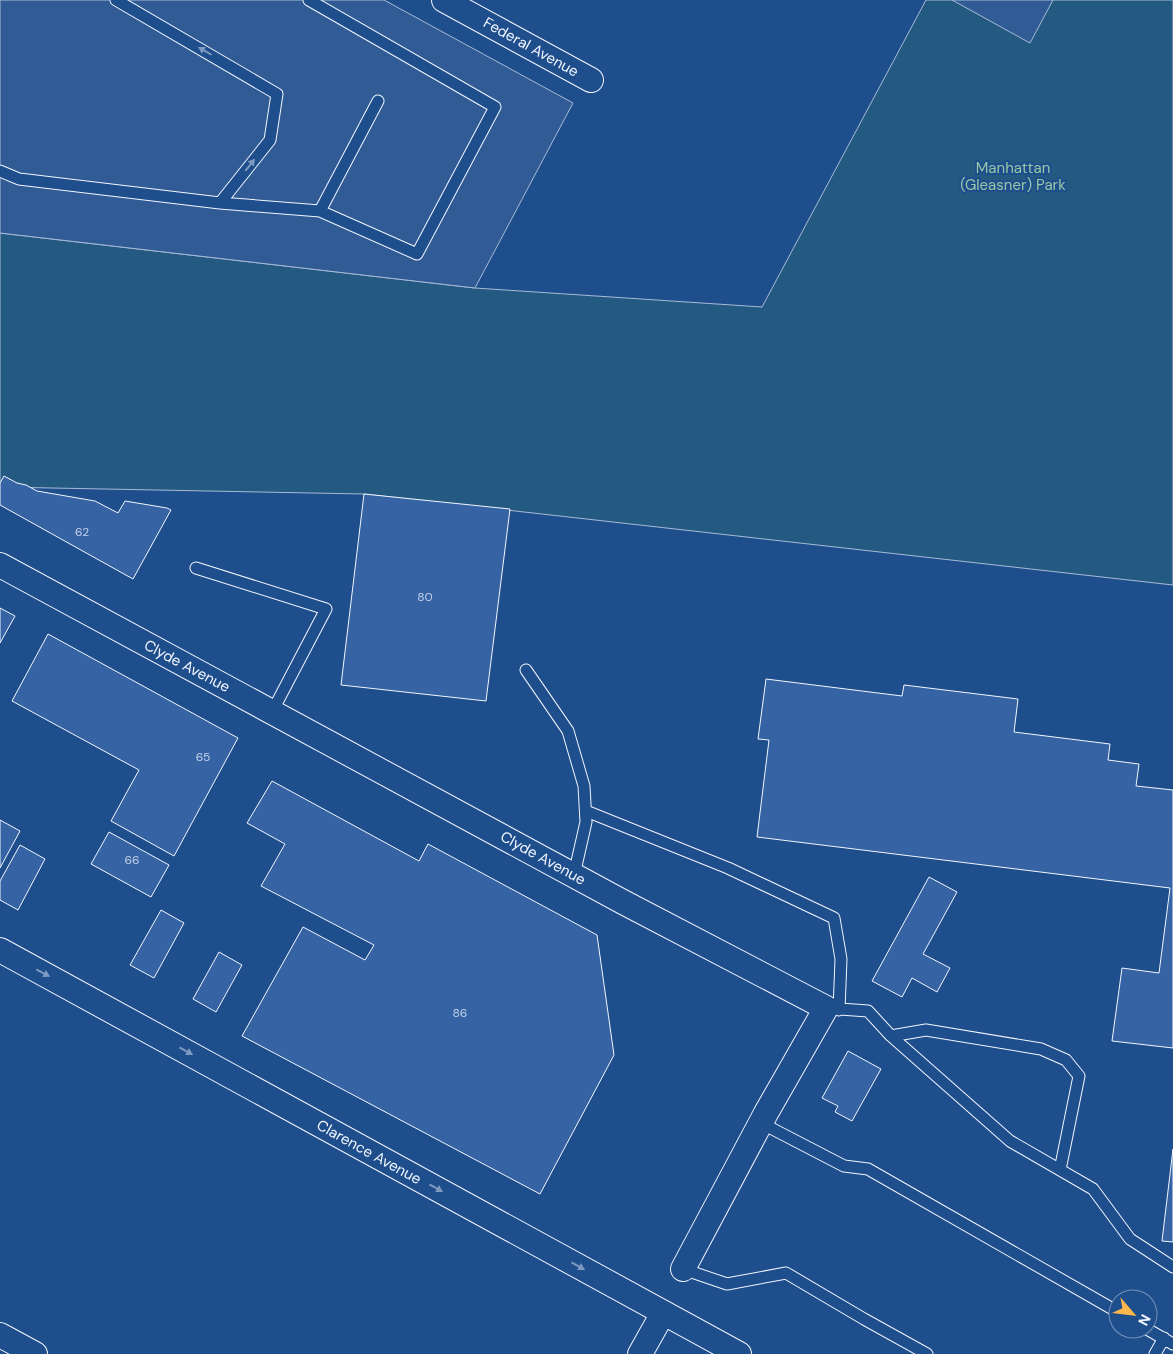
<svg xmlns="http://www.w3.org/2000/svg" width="1173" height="1354" font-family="'DM Sans',sans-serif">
<rect width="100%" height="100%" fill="#1f4e8c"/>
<path fill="#245a82" stroke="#a8bbd7" d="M926,0H1173V585L364,494L0,487V233L475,288L762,307Z"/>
<path fill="#305b95" stroke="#a8bbd7" d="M0,0H384L573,103L475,288L0,233Z
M952,0H1053L1030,43Z"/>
<path fill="#3563a3" stroke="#f2f6ff" d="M4,476L17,483L26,485L37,491L95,501L118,513L125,501L167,508L171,510L133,579L0,505V483Z
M364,494L510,509L486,701L341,685Z
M0,608L15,616L0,643Z
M48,634L238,738L174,856L111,821L139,770L12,701Z
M766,679L902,696L904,685L1018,699L1014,732L1110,744L1108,760L1139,764L1136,786L1173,790V1048L1112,1041L1122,968L1159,973L1170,888L757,837L769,740L758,739Z
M272,781L419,861L428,844L597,935L614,1055L540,1194L242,1036L303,927L365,960L374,945L261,886L285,844L247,823Z
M0,820L20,831L0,868Z
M109,832L169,865L151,897L91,864Z
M20,845L45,859L18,910L0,900V881Z
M929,877L957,892L923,954L950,968L937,992L912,978L902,997L872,981Z
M161,910L184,923L154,978L130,965Z
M219,952L242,965L216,1012L193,999Z
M848,1051L881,1069L852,1121L835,1112L838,1106L822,1098Z
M1173,1149V1242L1162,1241Z"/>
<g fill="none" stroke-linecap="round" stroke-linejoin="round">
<defs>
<path id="service" d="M116,0L277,94L270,140L220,203
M0,171L19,179L220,203L320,211L417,254L495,107L309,0
M320,211L378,101
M196,568L326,609L272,712
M526,670L568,731L584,786L586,822L574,875
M586,811L728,868L834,918L841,959L839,1010
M826,1008L868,1011L891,1036L1010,1141L1093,1189L1130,1239L1173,1267
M891,1036L926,1030L1041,1049L1066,1060L1079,1076L1060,1170
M761,1123L844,1166L868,1169L1118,1312
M683,1269L727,1284L786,1273L864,1319L927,1354
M1147,1329L1173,1344
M1155,1354L1164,1338"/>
<path id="minor" d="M444,0L591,80
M0,565L623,902L826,1008L766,1113L683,1269
M0,950L739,1354
M0,1335L35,1354
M640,1354L663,1313"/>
</defs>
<use href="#service" stroke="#f2f6ff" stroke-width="13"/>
<use href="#minor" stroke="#f2f6ff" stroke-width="26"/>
<use href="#service" stroke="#1f4e8c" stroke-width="11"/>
<use href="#minor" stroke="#1f4e8c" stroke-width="24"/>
</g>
<defs><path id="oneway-solid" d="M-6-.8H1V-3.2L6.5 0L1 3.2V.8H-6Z" transform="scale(1.25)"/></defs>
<g fill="#7e9ac0">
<use href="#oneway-solid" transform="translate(205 51) rotate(-150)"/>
<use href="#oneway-solid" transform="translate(250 165) rotate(-52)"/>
<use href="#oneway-solid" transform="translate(43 973) rotate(28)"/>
<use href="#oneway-solid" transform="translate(186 1051) rotate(29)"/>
<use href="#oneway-solid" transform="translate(436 1188) rotate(29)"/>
<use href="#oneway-solid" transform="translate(578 1266) rotate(29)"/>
</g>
<g text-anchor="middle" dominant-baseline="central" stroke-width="4" stroke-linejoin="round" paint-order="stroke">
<g font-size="12" fill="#c3d1e8">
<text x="82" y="532">62</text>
<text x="425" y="597">80</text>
<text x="203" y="757">65</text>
<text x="132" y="860">66</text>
<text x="460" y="1013">86</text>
</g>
<g font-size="15" fill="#f2f6ff" stroke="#1f4e8c">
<text transform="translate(531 47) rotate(29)">Federal Avenue</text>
<text transform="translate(187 666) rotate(28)">Clyde Avenue</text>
<text transform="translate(543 858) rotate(29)">Clyde Avenue</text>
<text transform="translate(369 1152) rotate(29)">Clarence Avenue</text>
</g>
<g font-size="15" fill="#97c8a6" stroke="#1f4e8c">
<text x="1013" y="168">Manhattan<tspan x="1013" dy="17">(Gleasner) Park</tspan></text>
</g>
</g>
<g transform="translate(1133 1314) rotate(118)"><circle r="24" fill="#1f4e8c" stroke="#7391ba"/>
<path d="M0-4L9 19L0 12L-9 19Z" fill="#ffb74d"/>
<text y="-8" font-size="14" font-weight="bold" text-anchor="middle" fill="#f2f6ff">N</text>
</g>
</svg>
